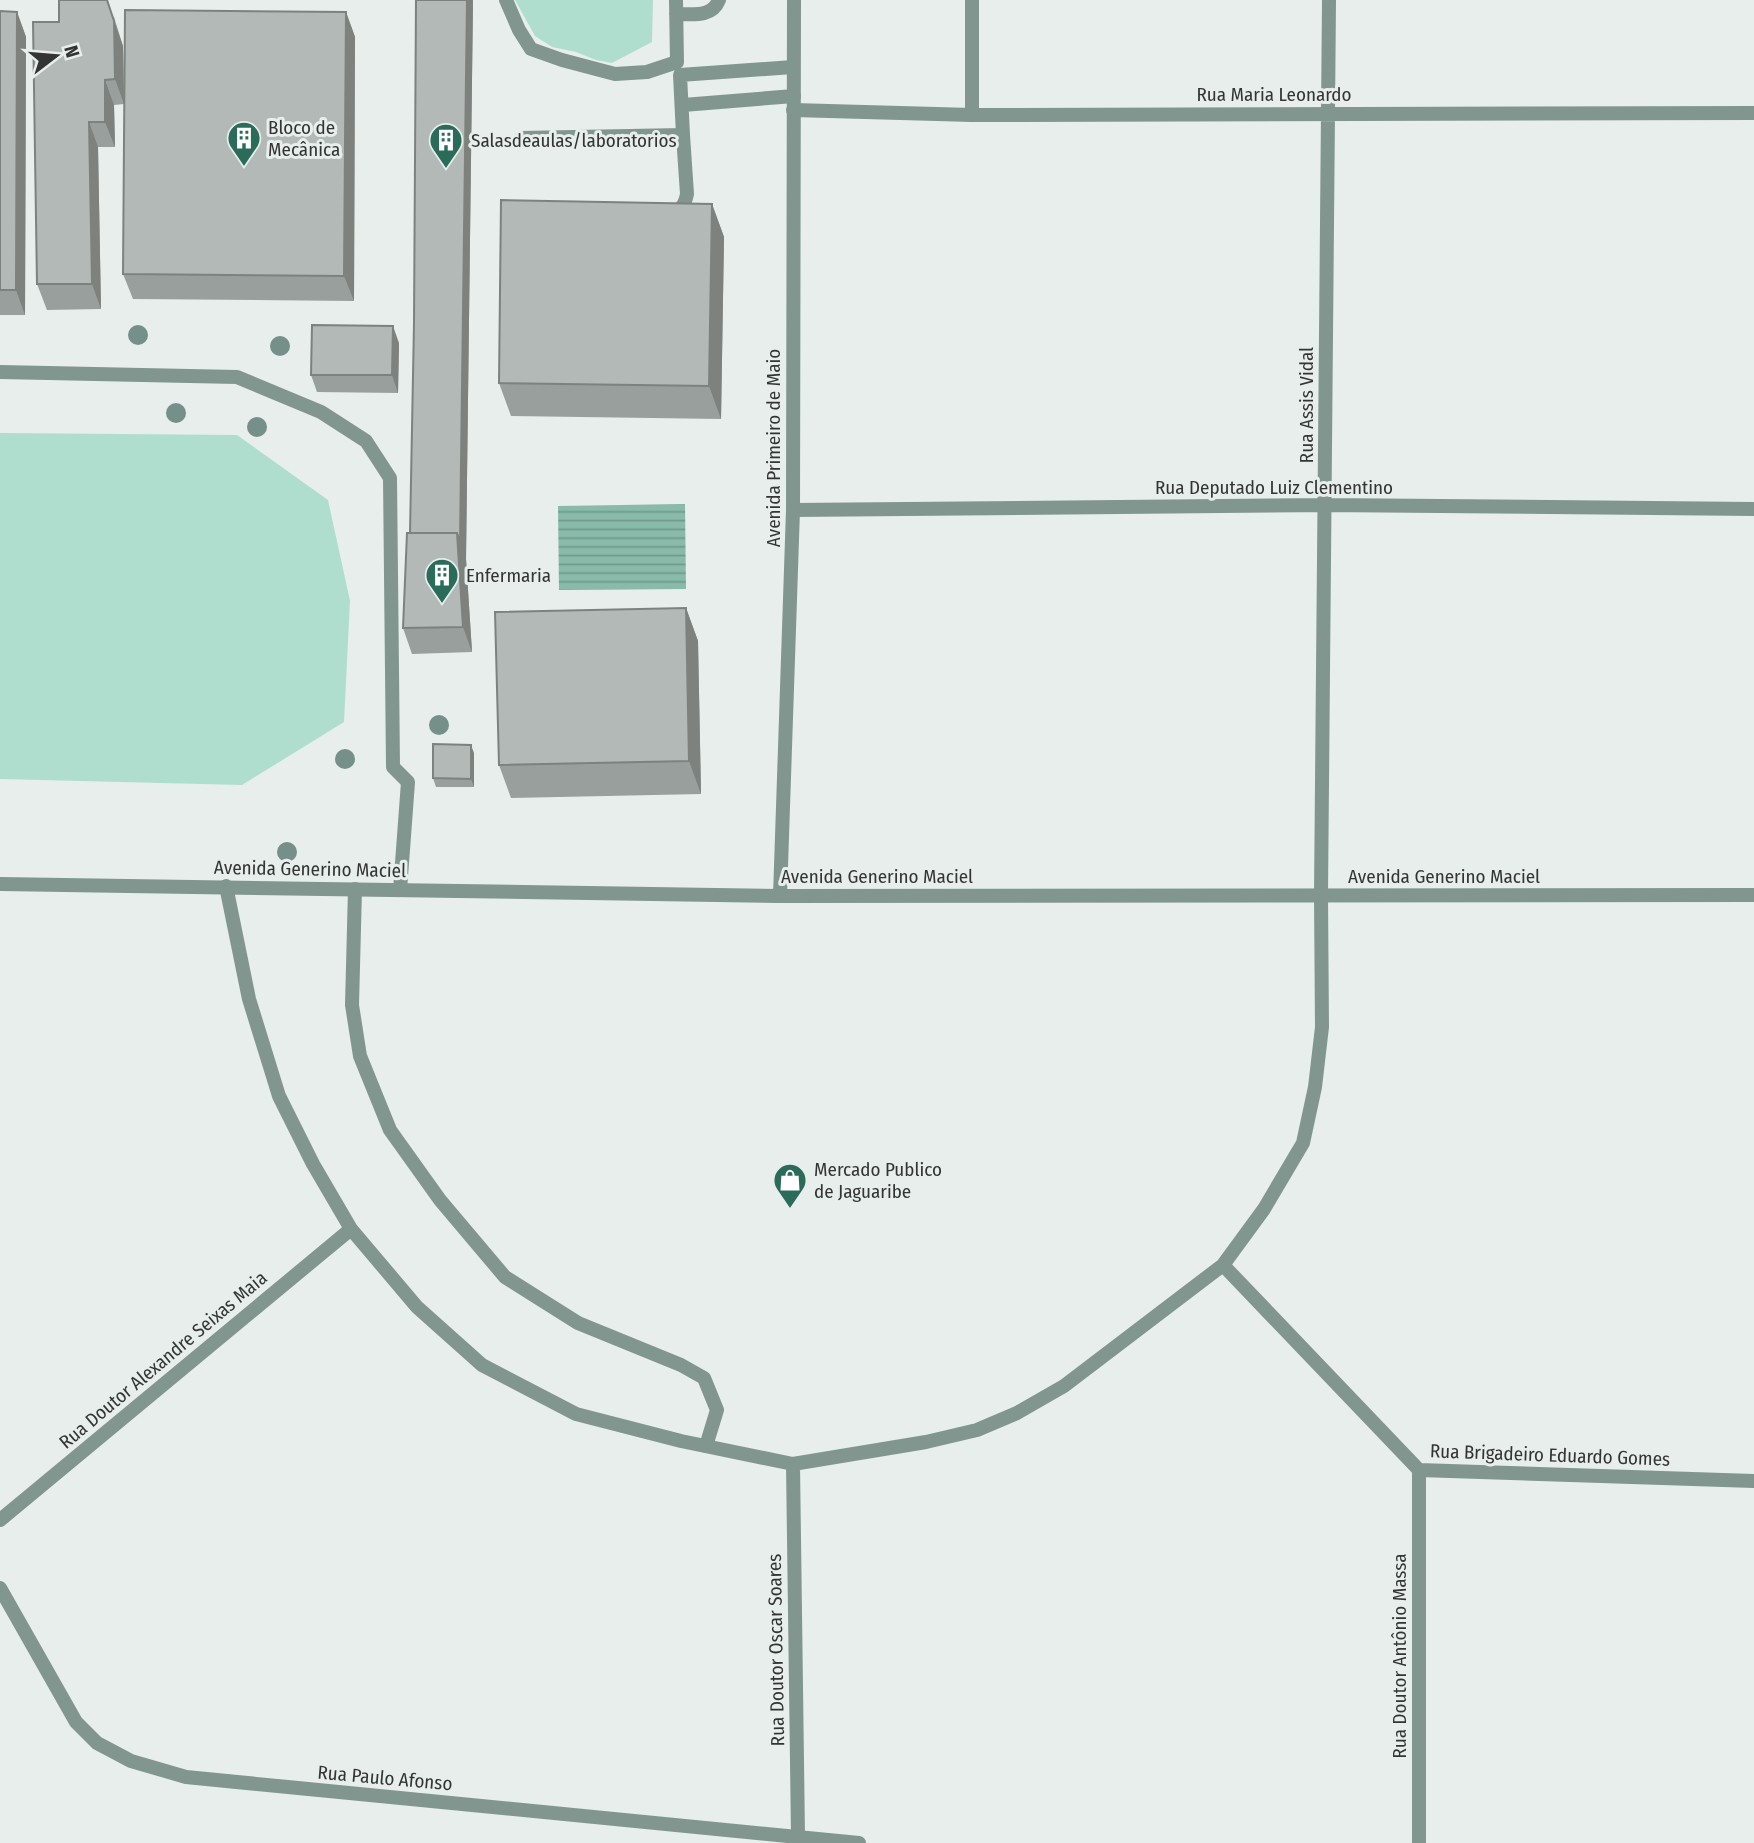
<svg xmlns="http://www.w3.org/2000/svg" width="1754" height="1843" font-family="'Fira Sans Condensed',sans-serif">
<defs>
<pattern id="water-rules" width="6" height="5" patternUnits="userSpaceOnUse" patternTransform="scale(1.75)"><rect width="6" height="5" fill="#89bbab"/><path d="M0 2.5h6" fill="none" stroke="#71998c"/></pattern>
</defs>
<rect width="100%" height="100%" fill="#e7eeeb"/>
<path fill="#b0dece" d="M515,0H653L652,42L612,63L596,60L576,52L552,47L535,36Z
M0,433L237,435L328,500L350,601L344,722L242,785L0,779Z"/>
<path fill="url(#water-rules)" d="M685,504L686,589L559,590L558,506Z"/>
<g fill="none" stroke-linecap="round" stroke-linejoin="round">
<path stroke="#81968f" stroke-width="14" d="M506,0L519,30L531,49L562,60L615,74L647,72L677,62L676,0
M972,0V115
M676,14C692,14 712,18 719,0
M683,105L794,96
M521,138L683,135L680,75L793,67
M672,214C682,209 685,204 687,194L683,135
M0,372L237,377L321,412L366,441L390,478L393,767L408,782L400,890
M355,889L352,1005L360,1056L390,1130L440,1200L505,1277L578,1323L681,1365L704,1378L717,1410L706,1446"/>
<path stroke="#81968f" stroke-width="14" d="M793,110L972,115L1754,113
M793,510L1325,505L1754,509
M226,886L249,999L279,1096L313,1164L351,1229L417,1307L482,1365L576,1414L681,1441L793,1464L926,1442L977,1430L1017,1413L1064,1386L1223,1265L1264,1209L1303,1143L1315,1087L1322,1027L1321,895L1329,0
M1223,1265L1419,1470L1754,1481
M793,1464L798,1836
M1419,1470V1843
M0,1520L351,1229"/>
<path stroke="#81968f" stroke-width="14" d="M0,884L780,896L1754,895
M780,896L793,510L794,0
M0,1588L76,1722L97,1743L131,1761L186,1777L859,1843"/>
</g>
<g fill="#759088">
<circle cx="138" cy="335" r="10"/>
<circle cx="280" cy="346" r="10"/>
<circle cx="176" cy="413" r="10"/>
<circle cx="257" cy="427" r="10"/>
<circle cx="439" cy="725" r="10"/>
<circle cx="345" cy="759" r="10"/>
<circle cx="287" cy="852" r="10"/>
</g>
<path fill="#999f9d" d="M473,0L466,559L472,652L412,654L403,628L410,533L414,323Z
M0,11L17,12L26,37L25,315H0Z
M346,12L355,37L354,301L133,299L123,274Z
M114,17L123,46L124,104L114,105L115,147H98L101,309L47,310L37,284L59,22Z
M712,204L724,237L721,419L511,416L499,383Z
M399,343L398,393L317,392L311,375Z
M686,608L698,641L701,794L511,798L499,765Z
M474,753V787H436L433,778Z"/>
<path fill="#7d827f" d="M107,0L123,46L124,104L115,79Z
M467,0H473L466,559L460,542Z
M17,12L26,37L25,315L16,290Z
M346,12L355,37L354,301L344,276Z
M105,80L114,105L115,147L105,122Z
M89,122L98,147L101,309L92,284Z
M712,204L724,237L721,419L709,386Z
M393,326L399,343L398,393L392,375Z
M457,533L466,559L472,652L463,627Z
M686,608L698,641L701,794L689,761Z
M471,745L474,753V787L471,779Z"/>
<path fill="#b2b9b6" stroke="#7d827f" stroke-width="2" d="M59,0H107L114,21L115,79L105,80V122H89L92,284H37L33,22H59Z
M416,0H467L460,542L457,533H410L414,323Z
M125,10L346,12L344,276L123,274Z
M0,11L17,12L16,290H0Z
M501,200L712,204L709,386L499,383Z
M312,325L393,326L392,375H311Z
M407,533H457L463,627L403,628Z
M686,608L689,761L499,765L495,612Z
M433,744L471,745V779L433,778Z"/>
<defs>
<symbol id="building-pin" viewBox="-11 -11 22 30"><path d="M0 17L-7.5 6A9.5 9.5 0 1 1 7.5 6Z" fill="#2b6b5a" stroke="#e7eeeb"/><path d="M-4-6H4V6H1V3H-1V6H-4ZM-2.5-4.3h1.7v1.8h-1.7ZM.8-4.3h1.7v1.8H.8ZM-2.5-1h1.7V.8h-1.7ZM.8-1h1.7V.8H.8Z" fill="#fff"/></symbol>
<symbol id="shop-pin" viewBox="-11 -11 22 30"><path d="M0 17L-7.5 6A9.5 9.5 0 1 1 7.5 6Z" fill="#2b6b5a" stroke="#e7eeeb"/><path d="M-5-2.5h2.3a2.7 3.5 0 0 1 5.4 0H5L5.5 6h-11ZM-1.5-2.5h3a1.5 2.3 0 0 0-3 0Z" fill="#fff"/></symbol>
</defs>
<g fill-rule="evenodd">
<use href="#building-pin" x="225" y="119" width="38" height="52"/>
<use href="#building-pin" x="427" y="121" width="38" height="52"/>
<use href="#building-pin" x="423" y="556" width="38" height="52"/>
<use href="#shop-pin" x="771" y="1161" width="38" height="52"/>
</g>
<g text-anchor="middle" dominant-baseline="central" stroke-width="6" stroke-linejoin="round" paint-order="stroke">
<g font-size="19" fill="#323534" stroke="#e7eeeb">
<text x="1274" y="94">Rua Maria Leonardo</text>
<text transform="translate(1306 405) rotate(-90)">Rua Assis Vidal</text>
<text transform="translate(773 448) rotate(-90)">Avenida Primeiro de Maio</text>
<text x="1274" y="487">Rua Deputado Luiz Clementino</text>
<text transform="translate(310 869) rotate(1)">Avenida Generino Maciel</text>
<text x="877" y="876">Avenida Generino Maciel</text>
<text x="1444" y="876">Avenida Generino Maciel</text>
<text transform="translate(163 1360) rotate(-40)">Rua Doutor Alexandre Seixas Maia</text>
<text transform="translate(1550 1455) rotate(2)">Rua Brigadeiro Eduardo Gomes</text>
<text transform="translate(776 1650) rotate(-91)">Rua Doutor Oscar Soares</text>
<text transform="translate(1399 1656) rotate(-90)">Rua Doutor Antônio Massa</text>
<text transform="translate(385 1778) rotate(5)">Rua Paulo Afonso</text>
</g>
<g font-size="19" fill="#323534" stroke="#e7eeeb" text-anchor="start">
<text x="268" y="127">Bloco de<tspan x="268" dy="22">Mecânica</tspan></text>
<text x="471" y="140">Salasdeaulas/laboratorios</text>
<text x="466" y="575">Enfermaria</text>
<text x="814" y="1169">Mercado Publico<tspan x="814" dy="22">de Jaguaribe</tspan></text>
</g>
</g>
<g transform="translate(56 56) rotate(74)" stroke="#e7eeeb" stroke-width="5" paint-order="stroke">
<path d="M0-5L12 26L0 18L-12 26Z" fill="#323534"/>
<text y="-10" font-size="19" font-weight="bold" text-anchor="middle" fill="#323534">N</text>
</g>
</svg>
